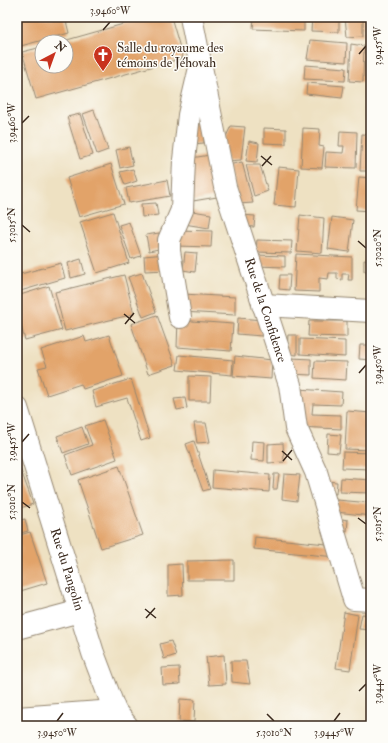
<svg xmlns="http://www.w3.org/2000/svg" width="388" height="743" font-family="'IM FELL Double Pica',serif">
<rect width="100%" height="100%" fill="#fdfcf7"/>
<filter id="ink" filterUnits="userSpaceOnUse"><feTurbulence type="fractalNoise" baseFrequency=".025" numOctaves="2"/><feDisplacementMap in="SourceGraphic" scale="8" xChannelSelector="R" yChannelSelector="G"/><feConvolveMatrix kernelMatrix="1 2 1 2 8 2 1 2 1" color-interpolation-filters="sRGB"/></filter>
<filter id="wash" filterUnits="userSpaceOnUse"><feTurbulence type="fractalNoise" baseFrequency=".012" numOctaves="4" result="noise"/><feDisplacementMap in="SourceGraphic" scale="16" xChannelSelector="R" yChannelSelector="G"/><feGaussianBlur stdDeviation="0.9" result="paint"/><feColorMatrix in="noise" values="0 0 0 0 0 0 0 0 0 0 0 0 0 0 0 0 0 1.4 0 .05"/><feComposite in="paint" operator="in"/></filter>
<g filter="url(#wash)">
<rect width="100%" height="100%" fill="#eee1c2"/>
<g id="blocks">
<path fill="#e2a369" d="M17,17H65L69,33L17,47Z
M148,17H171L183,58L36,99L22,52L42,47V66H66V42H60Z
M254,17H304V31L253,29Z
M312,17H339V32L311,31Z
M345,17H363V36L347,37Z
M310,40L347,43L346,62L307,59Z
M351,44L364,46L363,82L349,81Z
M369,45L371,46V78H367Z
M305,65L346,68L345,81L304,79Z
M307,83L344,86L342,98L306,94Z
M94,110L108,150L97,154L83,114Z
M80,114L93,155L80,159L67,117Z
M203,122L204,143L192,144L191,123Z
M231,126L245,127L241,160L228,161L223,143Z
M264,128L286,129V144L264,143Z
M303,128L320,129L319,146L324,147L322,168L301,167Z
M340,131L357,132L356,168L325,167L326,152L343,153L344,146H339Z
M362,134L371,135V171H360Z
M249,141L259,143L257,162L246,161Z
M129,147L133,165L120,168L116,150Z
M210,155L217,197L193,201L185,159Z
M242,162L253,203L238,204L228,165Z
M111,164L124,204L79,217L67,178Z
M246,165H260L268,191L254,196Z
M278,167L299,169L296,207L274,205Z
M133,169L137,181L125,185L120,172Z
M359,177L371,178V211L356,210Z
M167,180L170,196L129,203L126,188Z
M156,203L158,215L142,217L141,204Z
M186,210L211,214L209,228L184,224Z
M113,212L129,263L97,273L80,222Z
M242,215L255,216L254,227L242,226Z
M300,215L324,218L322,253L297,251Z
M332,217L353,220L349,252L328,249Z
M368,220H371V233L367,232Z
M129,222L141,256L131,259L119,225Z
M177,230L212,231L211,247L176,246Z
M159,233L163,248L149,251L146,235Z
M257,240L292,241L291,253L256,252Z
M185,252L197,253L195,272L183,270Z
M166,254L167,270L145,271L144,256Z
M296,254L352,257V280H348L349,274H342V280L337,279V273H329L328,279L319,278V292L294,291Z
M256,255L285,256V267L256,266Z
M81,259L85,274L71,278L68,263Z
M364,260L371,261V271H364Z
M61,263L65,278L17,292V275Z
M142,273L156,312L143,317L128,277Z
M124,275L134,314L65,331L55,292Z
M280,275H290L289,290L279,289Z
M49,286L62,330L25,340L17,311V296Z
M183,294L235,297V315L182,312Z
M157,315L175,365L148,374L131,324Z
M238,318L263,320L262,336L237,334Z
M178,320L233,324L231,351L177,347Z
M309,321H347V337L308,336Z
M109,335L123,376L83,389L81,384L47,395L38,368L47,366L41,350L84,336L86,342Z
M288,335H297V355L287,354Z
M300,339L345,341V357L300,354Z
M360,345H371V360L359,359Z
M179,355L233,360L232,375L177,370Z
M235,356L272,360L271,379L233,376Z
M292,358L311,359V375L291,374Z
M315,361L347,362L346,380L314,378Z
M189,376L211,377L210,401H189Z
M131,379L150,438L141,441L127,398L96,407L92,391Z
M298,389L342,392L341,405L313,404L312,414L341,415V429L297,427Z
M185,398L187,408L177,410L174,399Z
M347,411L371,413V450L345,449Z
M103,420L117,459L72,475L65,455L92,445L85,426Z
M194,423H206L210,442L197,443Z
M82,427L88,444L63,453L57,436Z
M328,434L341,435L339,453L327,452Z
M194,441L210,489L203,491L186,444Z
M252,441L265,442L264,461L251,460Z
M283,443L284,462L268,463V444Z
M343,452L371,453V469L342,468Z
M17,459L33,504L17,509Z
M119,466L143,535L101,548L78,480Z
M213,470L270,475L269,492L212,487Z
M274,474H279L277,489H273Z
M284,474L300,475L297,501L282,499Z
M341,478L371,480V493L340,492Z
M326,481L337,482L336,494L325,493Z
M337,500L371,503V516L336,512Z
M336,518L348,520L347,531L335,530Z
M25,519L28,531L17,534V521Z
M30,532L47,583L17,592V536Z
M255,537L337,545L336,557L254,549Z
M234,560V580H187V561Z
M182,564L183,595L168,596V565Z
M344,612L358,615L350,670L336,668Z
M362,614L371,615V630L359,629Z
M171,641L176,655L164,659L160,644Z
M224,655L226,684L209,685L206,657Z
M231,661H246L250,684L232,682Z
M179,667L180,684L163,685L162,668Z
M180,699L195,700L194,722L179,721Z"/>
</g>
</g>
<g filter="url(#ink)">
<use href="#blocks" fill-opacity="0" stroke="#948670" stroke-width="1"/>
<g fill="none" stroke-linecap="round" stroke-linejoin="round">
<defs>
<g id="street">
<path id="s1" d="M191,17L225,187L290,385L296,428L316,472L354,599L371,600"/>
<path d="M263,305L371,311"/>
<path d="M180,317L169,251V240L182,210L184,160L189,115L199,72"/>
<path id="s2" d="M17,408L93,653L115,711L127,726"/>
<path d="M17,628L80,611"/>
<path d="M17,718L115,711"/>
</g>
</defs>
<use href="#street" stroke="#948670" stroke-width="24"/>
<use href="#street" stroke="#fff" stroke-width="22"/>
</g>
</g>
<path fill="none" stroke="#3b2a1e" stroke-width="1.5" d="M103,30L110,22M359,54L366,46M22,123L29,116M261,156L272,165M262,166L271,156M22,225L30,232M358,241L366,248M124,314L135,323M125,324L134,313M359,373L366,365M22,442L29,434M282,451L292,460M283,461L292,450M22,502L30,508M358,518L366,524M145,609L156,618M146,618L155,608M359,691L366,684M267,714L274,721M57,721L63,713M334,721L340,713"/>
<defs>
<symbol id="church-pin" viewBox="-11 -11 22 30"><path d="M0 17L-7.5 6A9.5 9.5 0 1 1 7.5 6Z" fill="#c8321e" stroke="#fdfcf7"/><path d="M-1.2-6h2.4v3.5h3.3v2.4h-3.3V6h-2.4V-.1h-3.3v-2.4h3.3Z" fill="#fff"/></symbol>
</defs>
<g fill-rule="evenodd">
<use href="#church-pin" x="92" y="44" width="22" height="30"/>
</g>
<g text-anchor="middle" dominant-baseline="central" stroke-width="3" stroke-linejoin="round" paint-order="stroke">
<g font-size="13" fill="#3b2a1e" stroke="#fdfcf7" text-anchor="start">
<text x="117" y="48">Salle du royaume des<tspan x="117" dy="15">témoins de Jéhovah</tspan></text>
</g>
<g font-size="13" fill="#3b2a1e" stroke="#fdfcf7">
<text stroke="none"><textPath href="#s1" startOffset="303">Rue de la Confidence</textPath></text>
<text stroke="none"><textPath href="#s2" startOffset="169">Rue du Pangolin</textPath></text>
</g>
</g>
<rect width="388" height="743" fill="none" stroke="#fdfcf7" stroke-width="44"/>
<g transform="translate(54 54) rotate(41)"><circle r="19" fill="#fdfcf7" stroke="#afa8a0"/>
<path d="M0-3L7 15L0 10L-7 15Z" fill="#c8321e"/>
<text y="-6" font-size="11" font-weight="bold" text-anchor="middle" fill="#3b2a1e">N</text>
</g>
<rect x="22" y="22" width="344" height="699" fill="none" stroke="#3b2a1e" stroke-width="1.5"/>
<g font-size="10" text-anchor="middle" fill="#3b2a1e">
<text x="110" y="14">3.9460°W</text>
<text transform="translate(377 46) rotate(-90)" y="4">3.9455°W</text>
<text transform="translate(11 123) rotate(-90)" y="4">3.9460°W</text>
<text transform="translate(11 225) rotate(-90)" y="4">5.3015°N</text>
<text transform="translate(377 248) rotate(-90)" y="4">5.3020°N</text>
<text transform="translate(377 365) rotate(-90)" y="4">3.9450°W</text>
<text transform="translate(11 442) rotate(-90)" y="4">3.9455°W</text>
<text transform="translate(11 502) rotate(-90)" y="4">5.3010°N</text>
<text transform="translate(377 524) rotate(-90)" y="4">5.3015°N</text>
<text transform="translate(377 684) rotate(-90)" y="4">3.9445°W</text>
<text x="57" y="736">3.9450°W</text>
<text x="274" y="736">5.3010°N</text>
<text x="334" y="736">3.9445°W</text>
</g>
</svg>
